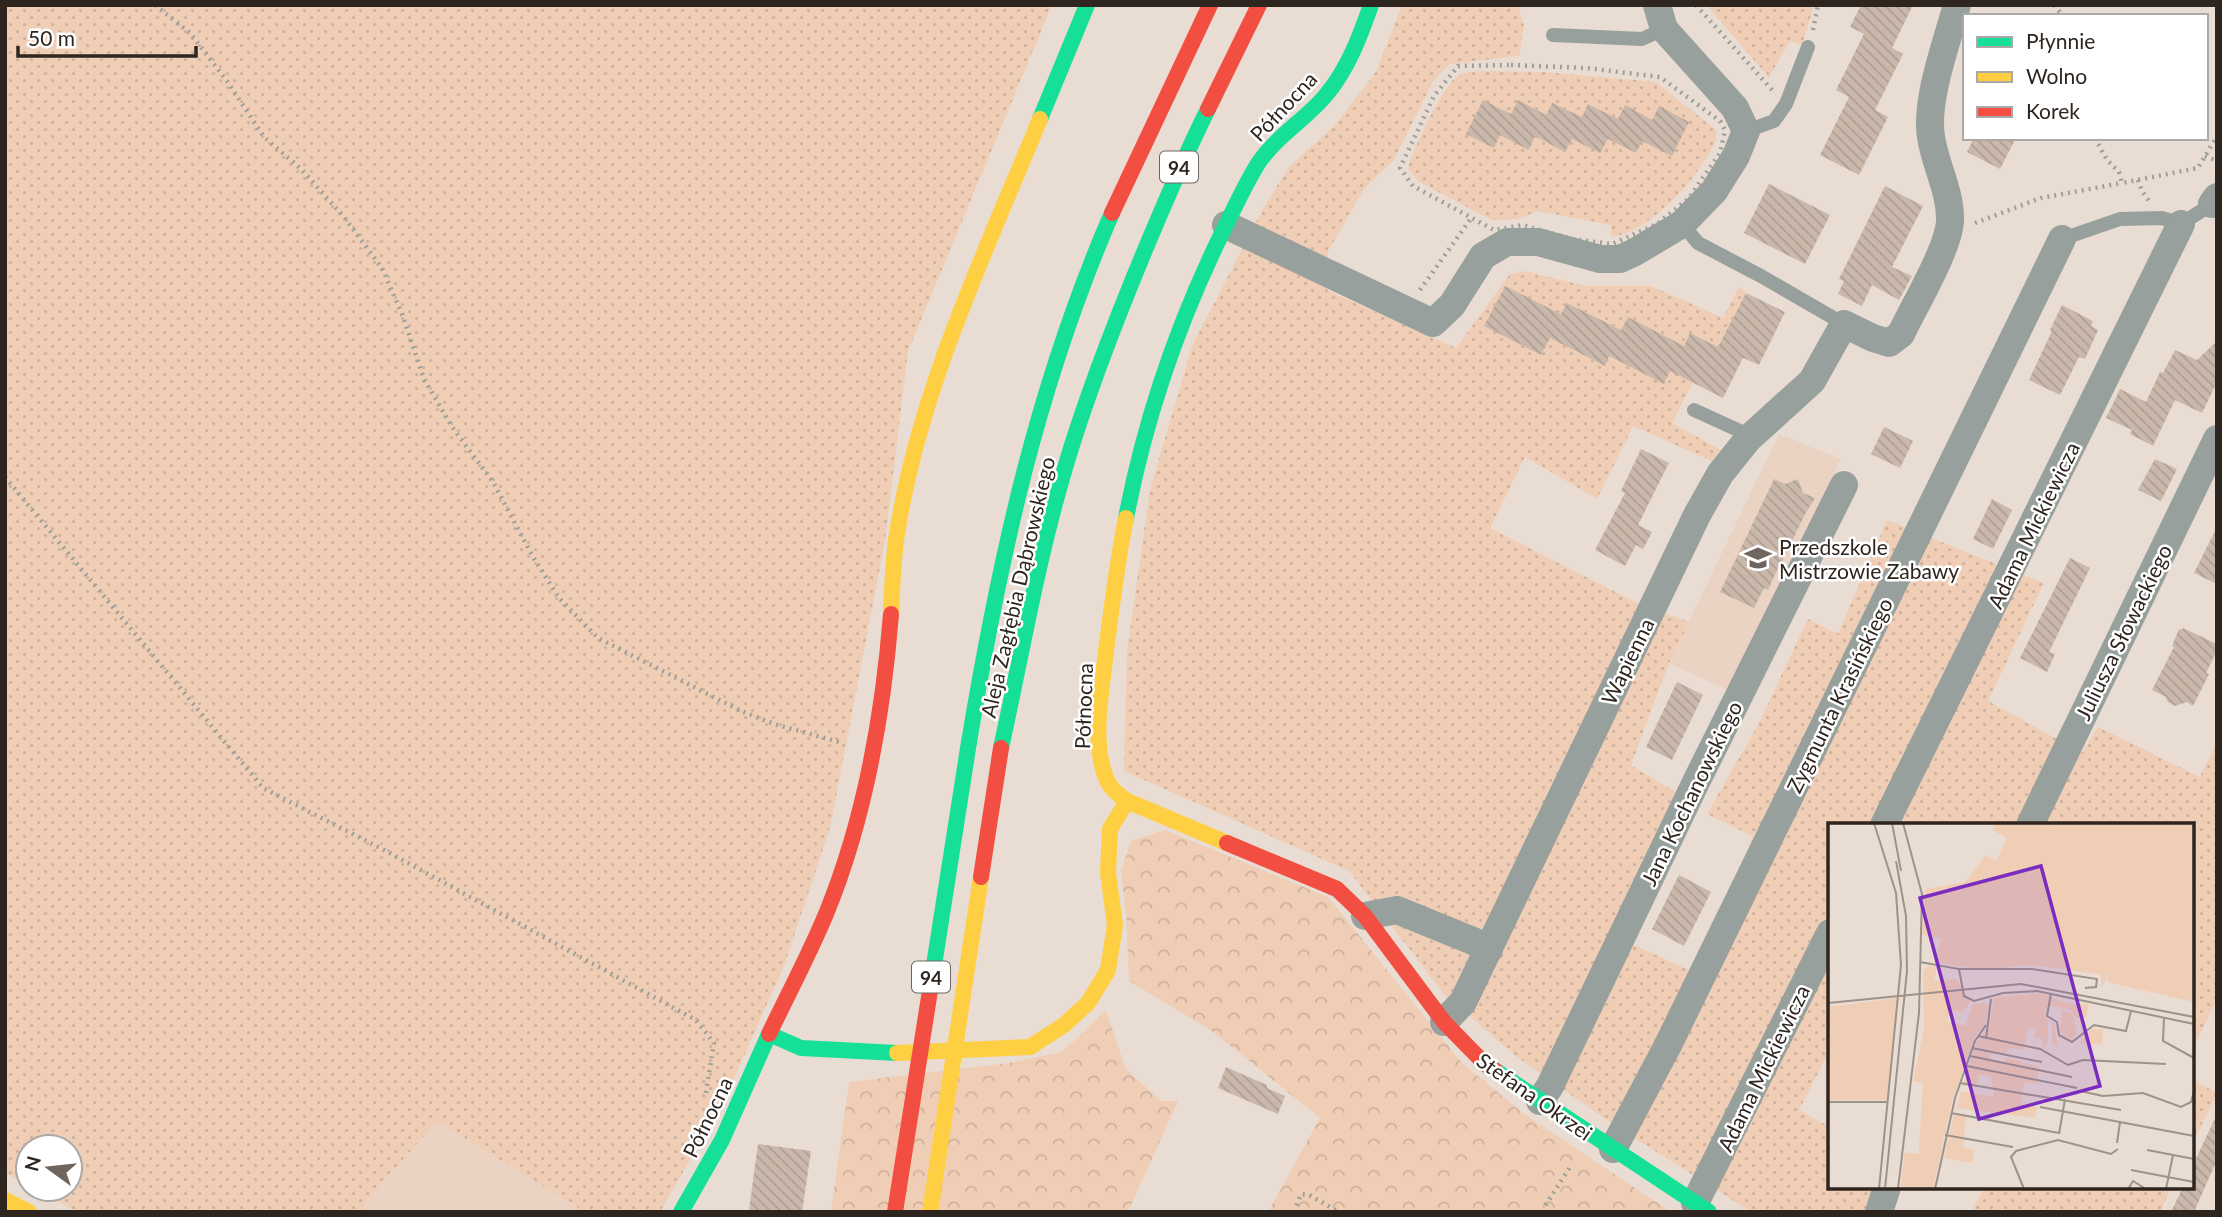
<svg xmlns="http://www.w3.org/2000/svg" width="2222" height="1217" font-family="Lato,sans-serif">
<defs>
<pattern id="grass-dots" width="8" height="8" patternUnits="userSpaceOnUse" patternTransform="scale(1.75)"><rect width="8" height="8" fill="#f0ceb6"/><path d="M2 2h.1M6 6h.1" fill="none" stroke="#ceb19c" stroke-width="1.8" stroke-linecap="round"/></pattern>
<pattern id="forest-crowns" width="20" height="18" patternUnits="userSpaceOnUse" patternTransform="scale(1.75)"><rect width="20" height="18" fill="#f0ceb6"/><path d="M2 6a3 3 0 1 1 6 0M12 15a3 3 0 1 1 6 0" fill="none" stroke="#ceb19c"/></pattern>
<pattern id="building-back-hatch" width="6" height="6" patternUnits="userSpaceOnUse" patternTransform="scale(1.75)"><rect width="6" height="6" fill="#cab8ab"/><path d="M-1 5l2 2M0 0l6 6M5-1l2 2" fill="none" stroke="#ae9e93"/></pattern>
</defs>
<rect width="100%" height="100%" fill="#e9dcd3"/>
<path fill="#ebd3c4" d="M1779,434L1841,459L1733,693L1669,663Z
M437,1120L585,1212H363L366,1201Z"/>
<path fill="url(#grass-dots)" d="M5,5H1052L908,351L885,541L830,828L784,966L724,1101L660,1212H595L591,1210L585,1212L437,1121L366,1201L363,1212H77L35,1189H70V1147H28V1185L5,1173Z
M1402,5H1518L1524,26L1519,56L1449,64L1433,82L1393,161L1364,189L1328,251L1327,290L1456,348L1510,274L1524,271L1586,286H1651L1723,318L1739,287L1746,293L1718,347L1690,333L1684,346L1628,317L1621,330L1567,303L1561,314L1505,286L1485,326L1541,355L1550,338L1604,366L1609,356L1663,383L1670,371L1693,382L1672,423L1721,450L1712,461L1633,426L1597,499L1525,457L1490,528L1639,604L1689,622L1669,663L1631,765L1692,802L1628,942L1693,972L1740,879L1752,836L1707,814L1759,723L1808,619L1838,634L1887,520L2044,583L1988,701L2082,753L2098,727L2200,777L2217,742V998L2192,1052V825H1830V1050L1799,1110L1830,1127V1187H1898L1891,1212H1751L1614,1125L1517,1057L1445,995L1349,871L1124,771L1127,651L1150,490L1192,346L1264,207L1289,167L1335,125L1376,72Z
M1706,5H1814L1802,45L1790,41L1769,77Z
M1480,71L1544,72L1656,82L1716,130C1718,140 1713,146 1708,155C1690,186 1649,232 1611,237V225L1537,211L1519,219L1492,220L1419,182L1408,168C1414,148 1442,86 1459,75C1464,72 1474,72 1480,71Z
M2192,1079L2217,1093L2192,1145Z
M1984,1187H2172L2160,1212H1972Z"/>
<path fill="url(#forest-crowns)" d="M1165,830L1328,897L1462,1063L1523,1113L1671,1212H1268L1320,1118L1212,1031L1129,981L1126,912L1121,871L1131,841Z
M1106,1011L1126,1069L1161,1101H1178L1128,1212H831L849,1082L1009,1063L1062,1052Z"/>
<path fill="url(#building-back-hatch)" d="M1861,5H1913L1892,48L1903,54L1875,110L1888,117L1859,175L1820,155L1849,97L1836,90L1864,34L1850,27Z
M1483,100L1511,114L1518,100L1546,115L1552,103L1582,117L1588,104L1618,119L1625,105L1652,120L1659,106L1689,122L1672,156L1642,141L1636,153L1608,139L1600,153L1572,139L1565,152L1535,136L1529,150L1500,135L1494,148L1466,134Z
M1974,138H2016L2000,169L1967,152Z
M1769,184L1830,215L1805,264L1744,233Z
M1885,186L1923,206L1892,267L1912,276L1899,300L1872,285L1862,306L1838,294L1844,281L1839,279Z
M1505,286L1561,314L1567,303L1621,330L1628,317L1684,346L1690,333L1718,347L1746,293L1785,312L1759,365L1743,358L1723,398L1670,371L1664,384L1609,356L1605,366L1550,338L1541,355L1484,326Z
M2062,305L2093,321L2091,326L2098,330L2085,359L2079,357L2060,395L2029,380L2052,331L2050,330Z
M2217,341V382L2202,413L2175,400L2153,446L2130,434L2132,430L2106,418L2120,389L2146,402L2160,372L2163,373L2175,350L2197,360Z
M1884,427L1913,441L1900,468L1871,454Z
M1641,449L1669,463L1638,525L1652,532L1643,549L1636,545L1625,566L1595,550L1625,493L1621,491Z
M2155,459L2177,469L2161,501L2138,490Z
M1774,479L1785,484L1798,479L1803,493L1815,498L1805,514L1782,562L1781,561L1768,590L1764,588L1754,608L1720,592Z
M1992,499L2012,510L1993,549L1973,539Z
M2217,527V584L2194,573Z
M2070,558L2090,568L2049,652L2055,654L2047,672L2020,658Z
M2183,628L2217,644V651L2206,673L2209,674L2193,706L2187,702L2175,706L2168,702L2166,697L2152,690L2174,647L2172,646L2179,629L2182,630Z
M1677,682L1703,695L1672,760L1646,747Z
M1679,875L1711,892L1684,946L1652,929Z
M1226,1067L1267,1085V1088L1285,1096L1278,1114L1218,1088Z
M2217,1114V1160L2194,1212H2171L2183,1187H2192V1167Z
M758,1144L811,1151L802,1212L749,1210Z"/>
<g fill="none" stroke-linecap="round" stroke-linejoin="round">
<path stroke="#9c9f9a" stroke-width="4.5" stroke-dasharray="2 5" stroke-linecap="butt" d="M155,5L190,33L227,81L264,137L301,169L344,217L382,268L402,314L424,379L452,427L493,482L533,557L559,598L598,638L741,711L774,724L843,743
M1696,5L1773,91
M2054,5L2063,16
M1813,30L1818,5
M1511,65L1586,68L1660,77L1720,121L1725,130L1720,153L1688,199L1657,224L1612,244L1571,239L1523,225L1494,230L1413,186L1400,168L1434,96L1458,66Z
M2095,138L2107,160L2119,172L2122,183L2198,168L2217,136
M2205,156L2217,161
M2138,180L2142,191L2149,201
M1975,223L2041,198L2122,183
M1420,290L1472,217
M5,477L263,788L384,850L696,1020L714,1043L705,1098
M1294,1212L1301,1194L1309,1195L1339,1212
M1545,1212V1206L1572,1164"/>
<path stroke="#97a09c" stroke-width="14" d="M1553,35L1642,39L1664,29
M1746,131L1774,121L1786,104L1808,47
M1682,224L1698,243L1761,276L1844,324
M2062,239L2120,219L2162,218L2181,224L2212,204
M1694,410L1740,431L1748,439"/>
<path stroke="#97a09c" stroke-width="28" d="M2212,204L2217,197
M1226,225L1433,323L1452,305L1483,256L1507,242H1538L1600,259H1620L1635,252L1682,224L1714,191L1736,156L1746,131L1735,108L1664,29L1657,5
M1884,825L2181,224
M2030,825L2217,439
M1365,916L1397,910L1473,941L1489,950
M1444,1022L1463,1002L1697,515L1720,474L1748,439L1812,381L1844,324L1873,338L1889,343L1901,334C1913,308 1949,248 1950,221C1951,192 1935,165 1931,137C1925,100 1947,42 1957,5
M1540,1101L1550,1086L1696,782L1844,485
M1613,1149L1668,1045L2062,239
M1695,1203L1830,933
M1879,1212L1887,1187"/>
<path stroke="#16e098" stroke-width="16" d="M1040,119L1087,5
M1126,518C1145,419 1178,323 1222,233C1234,209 1245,184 1259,162C1278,135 1306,119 1326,95C1348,69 1360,36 1371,5
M969,742C1000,557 1037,386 1112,213
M1001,748C1020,662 1035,574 1059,489C1078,419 1104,351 1131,284C1155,225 1180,166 1208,109
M1496,1071L1709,1212
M681,1212L722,1140L769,1034L801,1048L897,1053"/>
<path stroke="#ffcf43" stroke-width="16" d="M1126,518C1117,562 1112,606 1106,651C1102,690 1091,739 1106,778C1110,789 1118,794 1127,801L1227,843
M891,614C892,589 893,564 896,540C918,392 984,256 1040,119
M897,1053L1030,1047L1064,1025L1088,1003L1108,970L1115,925L1108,873L1110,829L1127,801
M5,1200L29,1212"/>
<path stroke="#f24e42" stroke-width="16" d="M1208,109L1259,5
M1112,213L1210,5
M1227,843L1337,889L1365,916L1444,1022L1485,1064L1496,1071
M769,1034C788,994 809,955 826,914C865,819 883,716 891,614"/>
<path stroke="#16e098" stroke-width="16" d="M932,978L969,742"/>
<path stroke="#ffcf43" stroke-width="16" d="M930,1212L981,877"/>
<path stroke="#f24e42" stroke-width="16" d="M981,877L1001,748
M895,1212L932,978"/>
</g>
<defs>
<symbol id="school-bare" viewBox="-9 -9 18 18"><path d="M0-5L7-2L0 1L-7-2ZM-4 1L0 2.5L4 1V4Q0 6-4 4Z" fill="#6f655e" stroke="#fff" stroke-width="2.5" paint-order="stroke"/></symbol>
</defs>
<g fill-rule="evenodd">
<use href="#school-bare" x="1739" y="539" width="38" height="38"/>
</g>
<g text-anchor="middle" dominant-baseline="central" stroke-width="5" stroke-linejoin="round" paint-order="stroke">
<g fill="#fff" stroke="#6d6662" stroke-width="2">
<rect x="1160" y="151.5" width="38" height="31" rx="5"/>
<rect x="912" y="961.5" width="38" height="31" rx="5"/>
</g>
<g font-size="19" font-weight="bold" fill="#2e251f">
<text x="1179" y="167">94</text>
<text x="931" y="977">94</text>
</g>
<g font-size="21" fill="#2e251f" stroke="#fff">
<text transform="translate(1283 106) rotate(-47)">Północna</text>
<text transform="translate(2033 525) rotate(-64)">Adama Mickiewicza</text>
<text transform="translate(1017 587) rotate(-77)">Aleja Zagłębia Dąbrowskiego</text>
<text transform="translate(2123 632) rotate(-64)">Juliusza Słowackiego</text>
<text transform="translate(1627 661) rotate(-64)">Wapienna</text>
<text transform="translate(1839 695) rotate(-64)">Zygmunta Krasińskiego</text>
<text transform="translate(1083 706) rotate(-88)">Północna</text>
<text transform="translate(1691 793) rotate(-64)">Jana Kochanowskiego</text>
<text transform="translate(1763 1068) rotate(-64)">Adama Mickiewicza</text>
<text transform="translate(1535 1096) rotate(35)">Stefana Okrzei</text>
<text transform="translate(707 1117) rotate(-64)">Północna</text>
</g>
<g font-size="21" fill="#2e251f" stroke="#fff" text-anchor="start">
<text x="1779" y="546">Przedszkole<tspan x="1779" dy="24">Mistrzowie Zabawy</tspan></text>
</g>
</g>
<g transform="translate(1828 823)">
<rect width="366" height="366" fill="#e9dcd3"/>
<path d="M168,0H230L222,15L286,61L297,75L285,141L273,166V152L256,149L202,142L153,147L106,139L113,116L93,111L98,66L137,59L158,32L168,38L179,15L164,7ZM210,170L242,181H261L258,194L248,195L243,187L219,182L217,196L226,200L230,224L224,222V200L220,199V221L214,225V216L206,214L208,206L200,205L196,227L181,225L178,232L163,230L161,236L176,239L177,234L211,244L209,261L196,259L194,269V282L209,284L207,295L128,285L133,268L166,274L163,254L151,251L148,263H135L148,221L162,200L166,175ZM234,187L245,191L249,209L245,217L232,209ZM264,206H275L274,222L252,220ZM126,291L138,294L135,324L147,327L144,340L116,335Z" fill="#f0ceb6"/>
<path d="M101,143L109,144L106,158L128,156L142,179L135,189L121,187L120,199L137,203L145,181L161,180L159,198L148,212L124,278L105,366H73L76,330L90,331L91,325L95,260L85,258L96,206L95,148ZM71,175L59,277H0V184Z" fill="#f0ceb6"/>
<path d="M230,0H366V179L279,159L297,75L286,61L222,15Z" fill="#f0ceb6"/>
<path fill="none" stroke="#9e938b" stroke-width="2" d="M46,0L68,70L73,142L51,366M64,0L73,48M92,139L131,146L136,173L146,178L175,170L209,168L366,201M131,146H204L269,156L268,164L257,165M223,170L219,193L229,199L231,212L244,219L266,202L298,208L303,188M0,180L193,161L366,194M336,195L335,218L366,235M150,213L212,226L240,242L255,237L338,241M158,216L163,176M144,225L214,239M142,233L244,254M139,243L249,265M132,260L293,287M252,268L275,273L315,270L353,284L363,279L366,268M0,279H60M212,284L366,313M123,290L231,310M231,311L237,276M117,312L185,324M289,320L292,299M319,327L366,336M303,347L366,359M57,366L79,148L78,93L68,38M70,366L91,190L94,71L75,0M107,366L127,275L147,218L158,202M196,366L183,334L188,328L230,317L283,331L290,326M300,366L305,358L318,366M338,366L345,332"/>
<path fill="#7b2cbf" fill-opacity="0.15" stroke="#7b2cbf" stroke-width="3.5" d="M213,43L272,263L151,296L92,75Z"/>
<rect width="366" height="366" fill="none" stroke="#2e251f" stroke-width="3.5"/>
</g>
<rect width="2222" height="1217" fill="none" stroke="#2e251f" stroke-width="14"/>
<rect x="1963" y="14" width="245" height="126" fill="#ffffff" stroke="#aba8a5" stroke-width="2"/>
<rect x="1977" y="37" width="35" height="10" fill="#16e098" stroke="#aba8a5" stroke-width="2"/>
<text x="2026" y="49" font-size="21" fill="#2e251f">Płynnie</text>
<rect x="1977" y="72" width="35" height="10" fill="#ffcf43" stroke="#aba8a5" stroke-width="2"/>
<text x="2026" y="84" font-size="21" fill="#2e251f">Wolno</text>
<rect x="1977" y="107" width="35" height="10" fill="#f24e42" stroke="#aba8a5" stroke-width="2"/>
<text x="2026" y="119" font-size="21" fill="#2e251f">Korek</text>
<g transform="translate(49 1168) rotate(285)"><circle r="33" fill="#ffffff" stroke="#aba8a5" stroke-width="2"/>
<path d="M0-5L12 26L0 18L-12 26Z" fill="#6f655e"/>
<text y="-10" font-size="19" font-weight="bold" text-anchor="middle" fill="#2e251f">N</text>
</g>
<path d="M18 46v10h178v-10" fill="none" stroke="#2e251f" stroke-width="3.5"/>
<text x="28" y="46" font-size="21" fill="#2e251f" stroke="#ffffff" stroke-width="5" paint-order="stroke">50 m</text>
</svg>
